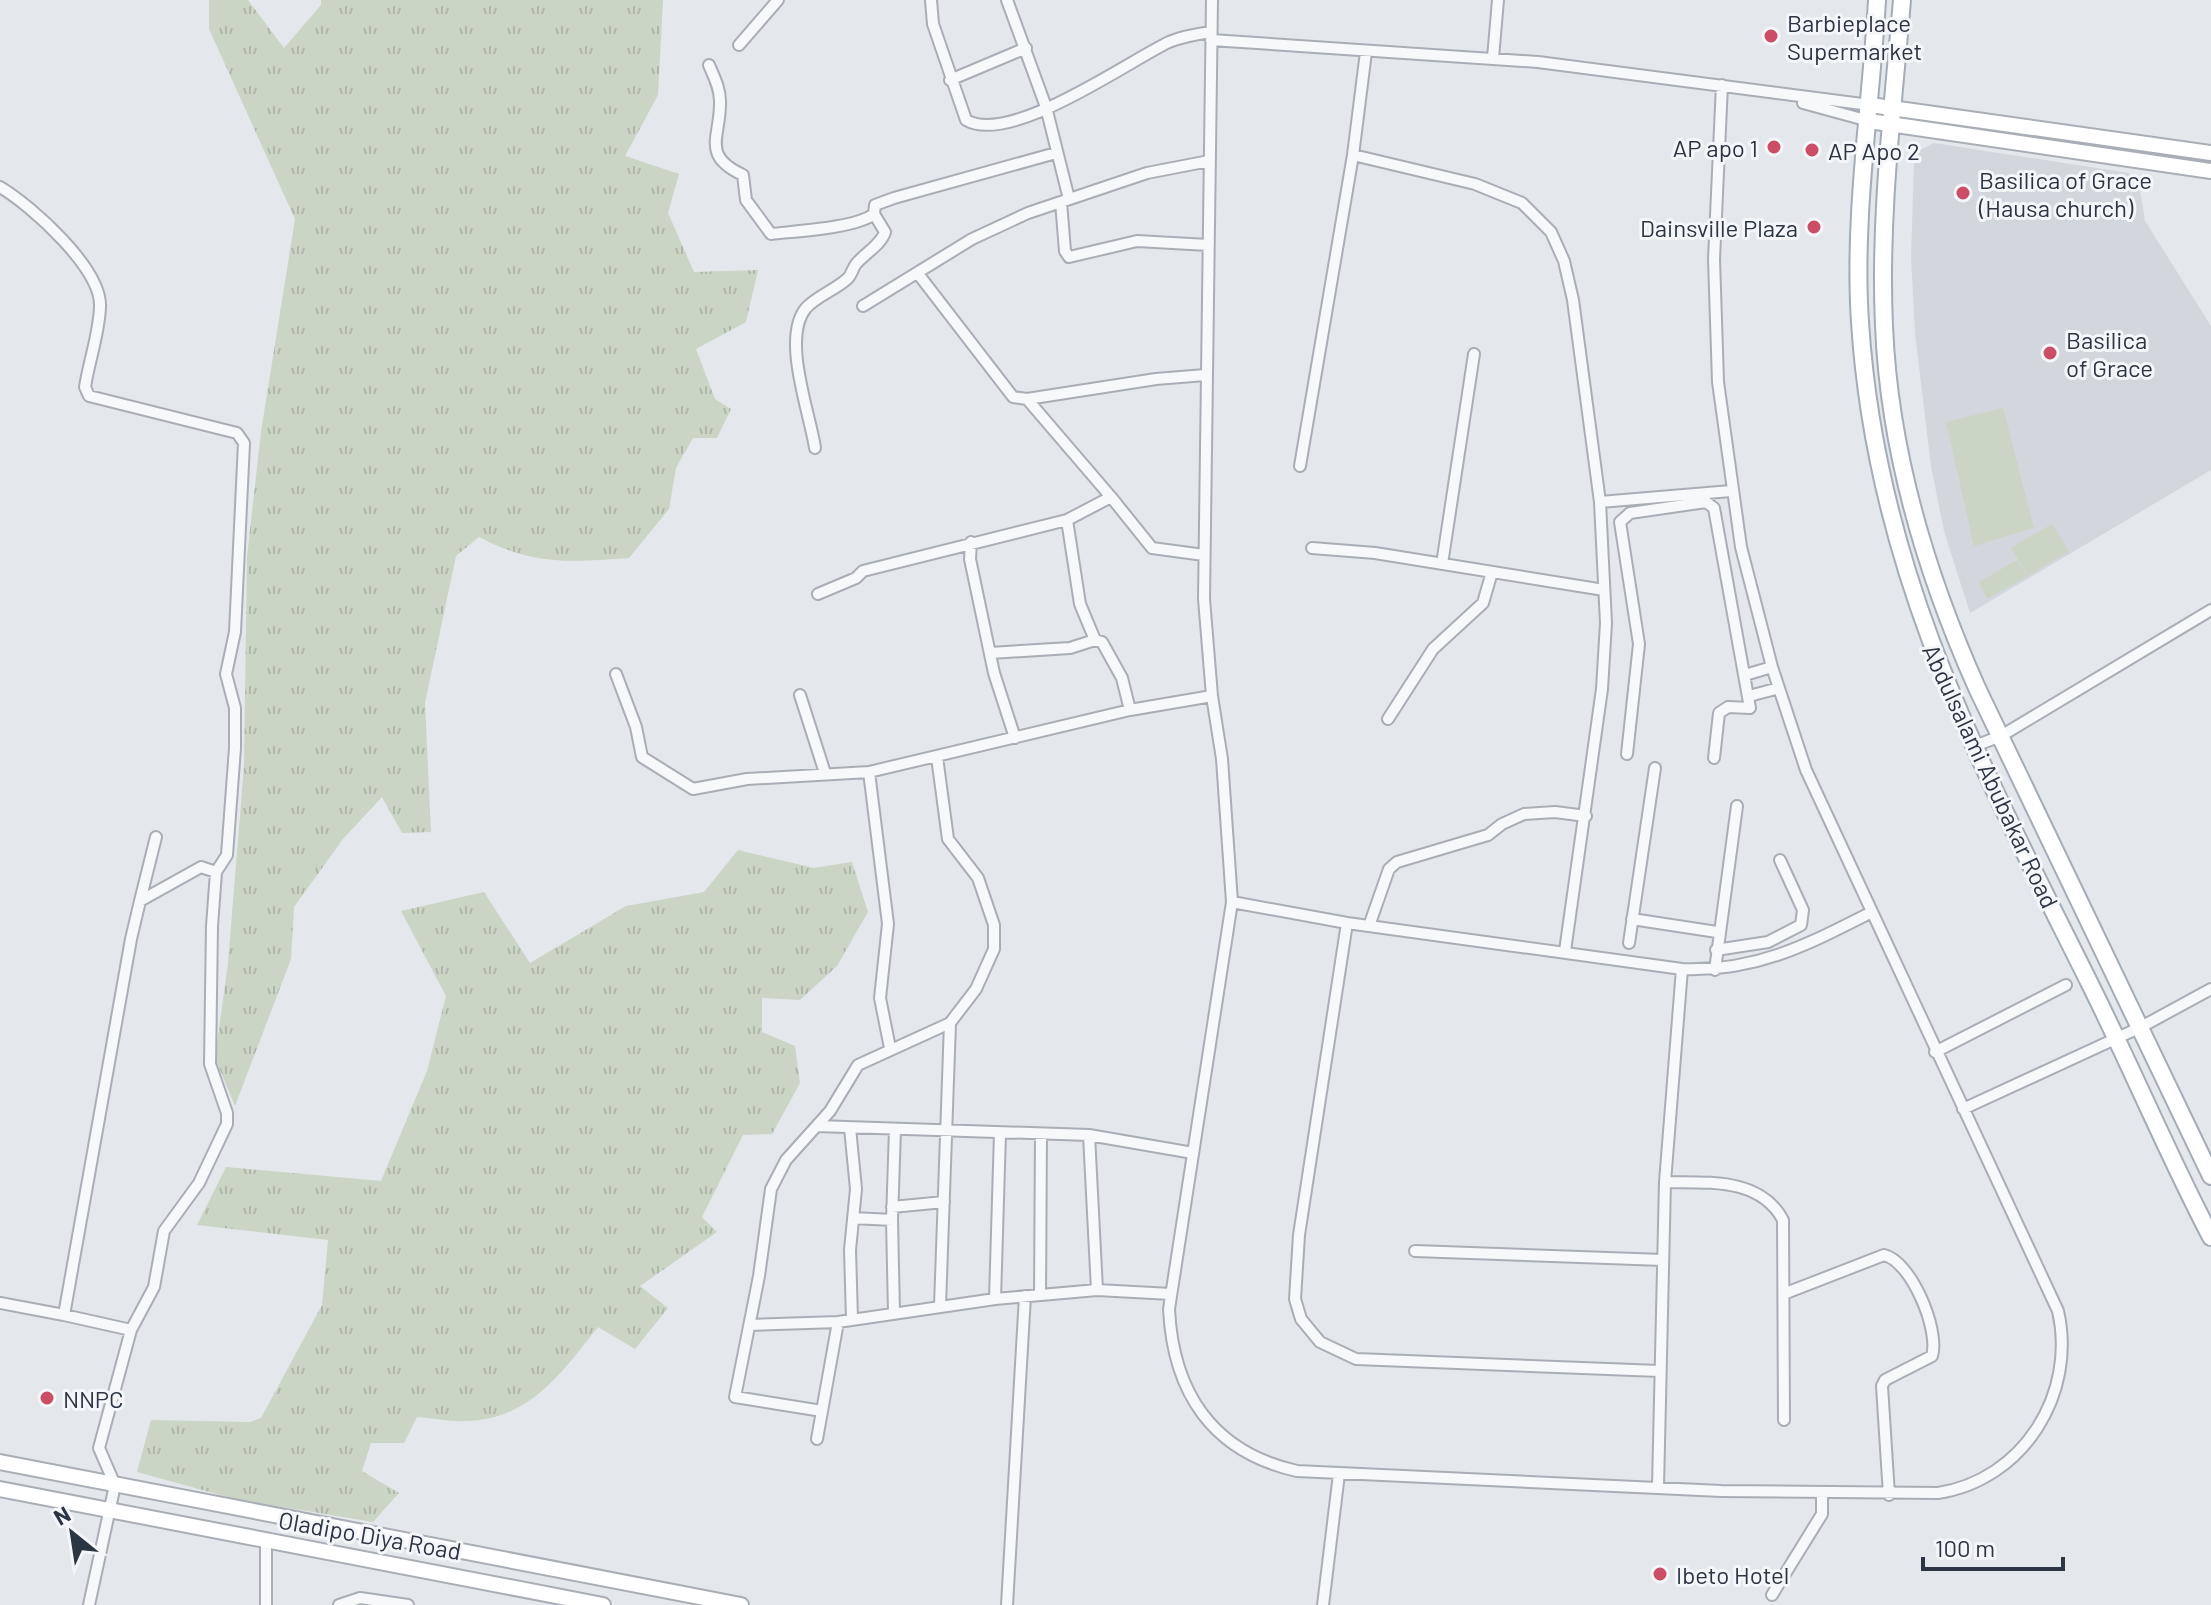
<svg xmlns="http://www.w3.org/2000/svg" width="2211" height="1605" font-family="Barlow,sans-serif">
<defs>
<pattern id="grass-tufts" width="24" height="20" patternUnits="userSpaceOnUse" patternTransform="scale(2)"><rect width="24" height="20" fill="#cad5c5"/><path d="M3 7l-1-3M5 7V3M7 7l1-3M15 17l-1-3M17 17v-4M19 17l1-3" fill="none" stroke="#aeb7aa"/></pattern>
</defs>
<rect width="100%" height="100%" fill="#e4e7eb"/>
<path fill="#d2d6dd" d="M1934,143L2129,173L2139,185L2145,221L2211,326V470L1970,613L1944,531L1931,466L1915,333L1911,257L1914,163L1920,150Z"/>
<path fill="url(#grass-tufts)" d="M209,0H248L284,48L321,5V0H663L658,95L625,156L679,174L668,213L694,272L758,270L746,322L696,349L715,399L731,409L717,438H693L676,468L669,509L629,558C570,562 534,566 479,537L456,556L425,703L431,832L402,833L382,797L343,839L294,907L291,959L235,1106L215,1058L228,963L244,766L247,557L261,432L295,219L209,29Z
M738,850L814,868L852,862L868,912L837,966L800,1000L762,998V1032L795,1046L800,1083L772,1134L743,1135L702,1217L717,1232L640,1286L668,1308L635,1349L598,1327C562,1372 530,1420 466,1421C450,1422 433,1418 417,1417L404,1443H371L362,1471L399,1493L373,1522L235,1499L137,1472L151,1420L250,1422L261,1418L322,1305L328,1240L197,1225L226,1167L381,1181L427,1071L446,996L401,911L484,892L530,963L626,906L704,892Z"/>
<path fill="#cad5c5" d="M2003,408L2034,528L1974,546L1946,422Z
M2052,524L2069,551L2028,576L2011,548Z
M2017,560L2027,576L1987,599L1979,582Z"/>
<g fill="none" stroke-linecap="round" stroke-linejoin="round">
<defs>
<path id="street" d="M931,0L933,24L966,120C1010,146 1127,62 1169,42C1183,36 1197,34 1211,32
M1007,0L1046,107L1069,199
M1212,0L1204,599L1212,696L1222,759L1232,902L1169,1309C1173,1392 1212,1452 1297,1471L1721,1491L1938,1493C2023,1480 2077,1394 2058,1311L1806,770L1772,667L1741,547L1718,382L1714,259L1722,85
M1211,40L1538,62L1870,105
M739,45L778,0
M1493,58L1498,0
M709,65C714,77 720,88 720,101C721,137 700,155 743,175L746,200L771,234C797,231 856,228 874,214L875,205L894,198L1056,153
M950,80L1026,48
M1803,103L1869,121
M1353,155L1475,184L1522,203L1551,232L1564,261L1573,300L1600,502L1606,623L1602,689L1565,951
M0,187C32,206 102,269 100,307C99,334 89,361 85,387L89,396L237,433L244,443L235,632L226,674L235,708V748L227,855L216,872L212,926L210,1064L227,1113V1124L199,1183L164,1231L154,1287L131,1330L99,1448L115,1485L89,1605
M1061,202L1065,251L1069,257L1137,241L1208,245
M919,275L1013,397L1027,399L1156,379L1205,375
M863,306L972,239L1028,213L1147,173L1209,161
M1027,399L1111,497
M815,448C810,413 781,338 806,308C817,296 835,290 847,279C852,275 852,269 856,264C865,253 881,245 885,232L874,214
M1300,466L1353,155L1366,52
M1600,502L1731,491
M1067,520L1080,604L1095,640L1102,642L1122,678L1130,710
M971,542L970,559L994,673L1015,738
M1312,548L1375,553L1604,590
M1442,564L1474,354
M818,594L856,578L863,571L1067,520L1111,497L1152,548L1204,555
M990,653L1070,648L1095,640
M616,674L636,727L642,757L693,789L747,779L869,772L1130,710L1212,696
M1745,675L1772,667
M800,695L825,773
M1749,696L1779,688
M1388,719L1433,649L1483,603L1492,572
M1972,747L2001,736L2211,610
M1627,754L1639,644L1620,522L1630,513L1706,502L1714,508L1750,708L1728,707L1719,713L1714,758
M869,772L888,924L880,998L890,1048
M140,901L156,837
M1232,902L1347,923L1682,969C1756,972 1807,945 1872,912
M1632,919L1717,932
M1347,923L1299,1235L1295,1299L1301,1319L1320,1342L1356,1359L1659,1371
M1369,926L1389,869L1397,862L1488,835L1502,824L1524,814L1555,812L1586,816
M1629,943L1655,768
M1716,950L1768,942L1801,925L1803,910L1780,860
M1715,970L1737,806
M1935,1052L2066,985
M1963,1109L2141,1027L2211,989
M817,1126L1089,1135L1193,1153
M850,1128L856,1189L850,1250L852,1319
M1089,1135L1097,1290
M1665,1182C1707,1183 1760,1177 1783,1220L1784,1420
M892,1207L944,1202
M853,1218L892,1220
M1415,1251L1663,1260
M1786,1293L1884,1255C1911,1261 1940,1330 1932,1356L1885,1380L1882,1386L1889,1495
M1040,1295L1041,1135
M995,1299L1000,1133
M0,1303L64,1315
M940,1306L950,1023
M894,1313L892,1220L895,1129
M750,1325L838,1322L995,1299L1097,1290L1171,1294
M131,1330L64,1315L131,939L140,901L201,867L216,872
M822,1411L735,1397L759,1276L771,1189L786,1160L830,1111L858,1065L950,1023L976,989L994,949V925L978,878L948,839L937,757
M817,1439L838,1322
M1658,1487L1665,1182L1682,969
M266,1542V1605
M1772,1595L1822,1514V1493
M339,1605L360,1598L408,1605
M1007,1605L1025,1296
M1323,1605L1339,1474"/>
<path id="secondary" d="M1870,105L2211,153
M1869,121L2211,171
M0,1462L741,1605
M0,1489L603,1605"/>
<path id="primary" d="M1877,0C1871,107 1853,215 1860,322C1876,572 1980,763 2089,982C2131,1066 2167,1153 2211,1237
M1902,0C1893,108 1879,217 1884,326C1889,450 1927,576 1977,688L2211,1176"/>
</defs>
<use href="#street" stroke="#a9aeb6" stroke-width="14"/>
<use href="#secondary" stroke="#a9aeb6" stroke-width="18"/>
<use href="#primary" stroke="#a3acb7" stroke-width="20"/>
<use href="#street" stroke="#f7f8fa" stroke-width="10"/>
<use href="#secondary" stroke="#fff" stroke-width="14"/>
<use href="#primary" stroke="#fff" stroke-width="16"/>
</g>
<g fill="#cb4e66" stroke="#f4f6f9" stroke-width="3">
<circle cx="1771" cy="36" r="8"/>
<circle cx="1774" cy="147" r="8"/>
<circle cx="1812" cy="150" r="8"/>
<circle cx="1963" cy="193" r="8"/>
<circle cx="1814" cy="227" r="8"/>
<circle cx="2050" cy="353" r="8"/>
<circle cx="47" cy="1398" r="8"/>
<circle cx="1660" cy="1574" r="8"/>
</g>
<g text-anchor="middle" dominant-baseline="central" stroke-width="6" stroke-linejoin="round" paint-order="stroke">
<g font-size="24" fill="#2c3544" stroke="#f4f6f9" text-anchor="start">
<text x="1787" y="22">Barbieplace<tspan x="1787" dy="28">Supermarket</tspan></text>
<text x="1758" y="147" text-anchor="end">AP apo 1</text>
<text x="1828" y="150">AP Apo 2</text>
<text x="1979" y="179">Basilica of Grace<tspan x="1979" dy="28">(Hausa church)</tspan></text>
<text x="1798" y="227" text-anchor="end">Dainsville Plaza</text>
<text x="2066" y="339">Basilica<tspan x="2066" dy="28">of Grace</tspan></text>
<text x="63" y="1398">NNPC</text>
<text x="1676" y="1574">Ibeto Hotel</text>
</g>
<g font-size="24" fill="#2c3544" stroke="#f4f6f9">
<text transform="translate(1991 776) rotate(65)">Abdulsalami Abubakar Road</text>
<text transform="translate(370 1535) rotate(10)">Oladipo Diya Road</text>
</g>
</g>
<g transform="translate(72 1533) rotate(330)" stroke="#f4f6f9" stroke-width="6" paint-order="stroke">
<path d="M0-6L14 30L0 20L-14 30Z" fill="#2c3544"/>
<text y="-12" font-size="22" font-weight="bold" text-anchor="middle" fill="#2c3544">N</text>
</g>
<path d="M1923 1557v12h140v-12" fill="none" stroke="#2c3544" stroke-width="4"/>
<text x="1935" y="1557" font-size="24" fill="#2c3544" stroke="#f4f6f9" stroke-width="6" paint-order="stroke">100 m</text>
</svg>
